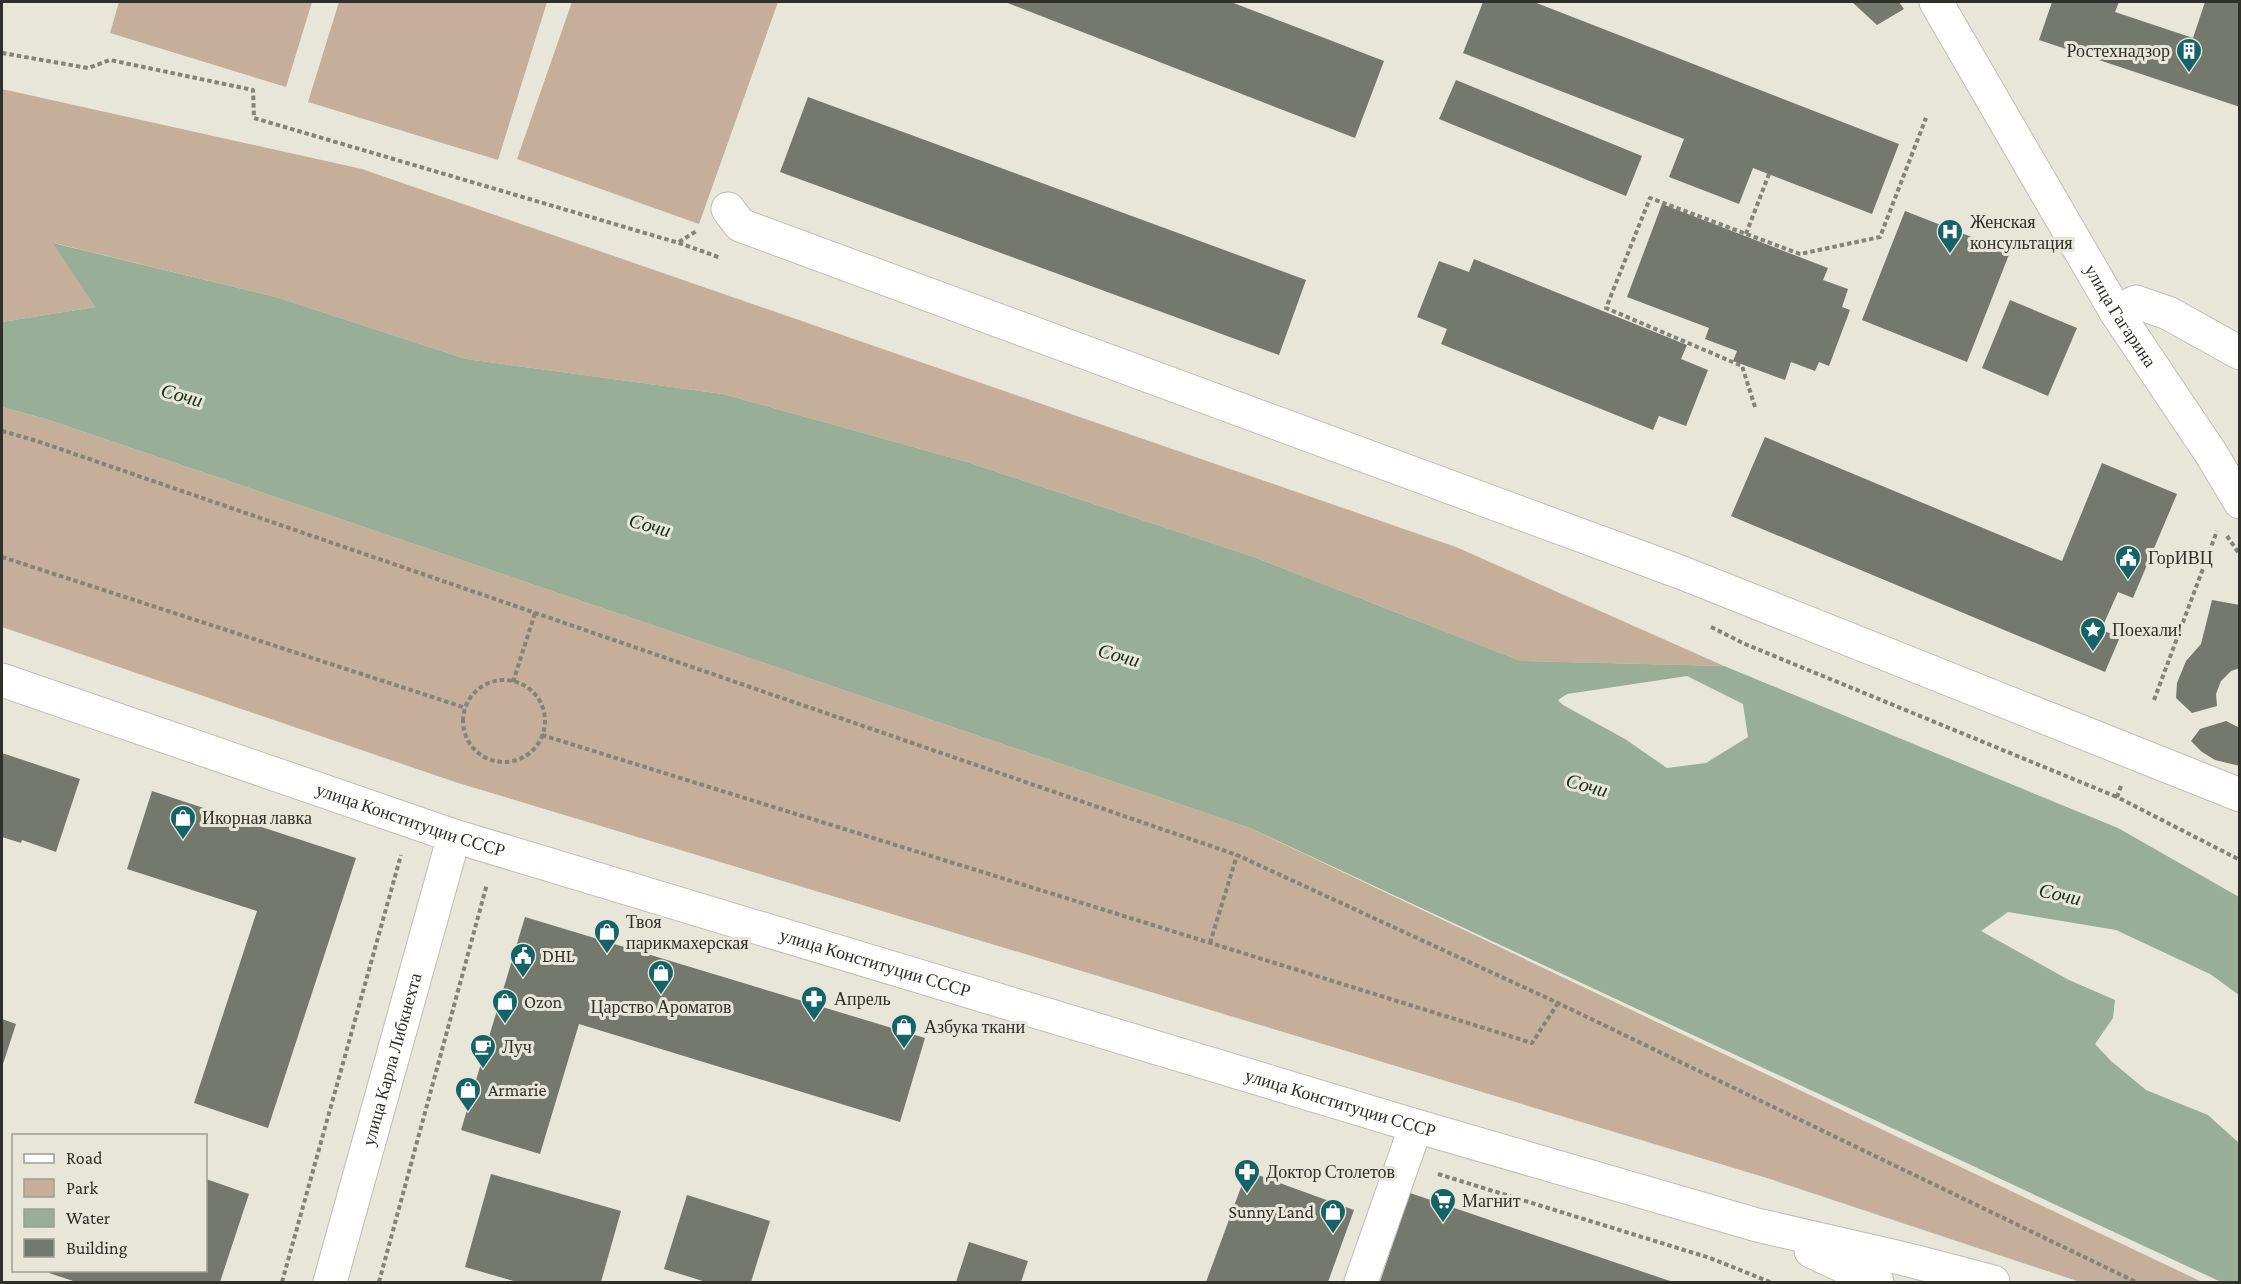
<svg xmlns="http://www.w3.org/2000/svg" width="2241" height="1284" font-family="'Crimson Pro',serif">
<rect width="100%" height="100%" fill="#e7e6d8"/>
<path fill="#c5ae9a" d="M119,2H312L286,87L110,33Z
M339,2H547L498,160L308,102Z
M572,2H778L699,224L517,159Z
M2,89L362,169L1456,547L1724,666L1521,661L1254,557L967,462L723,394L466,359L276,297L54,243L95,307L2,322Z
M2,407L46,419L1250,828L2202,1282H2080L1767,1178L455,782L2,627Z"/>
<path fill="#98ae96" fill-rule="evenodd" d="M53,243L276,297L466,359L723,394L967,462L1254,557L1521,661L1724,666L2118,828L2239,897V995L2210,974L2116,930L2008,912L1981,931L2069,980L2115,1000L2113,1018L2095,1044L2111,1061L2146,1090L2208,1115L2239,1143V1282H2221L1250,828L46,419L2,407V322L95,307ZM1687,676L1743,704L1748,737L1706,763L1667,768L1625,739L1563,705L1558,700L1567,694Z"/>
<path fill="#75796d" d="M1005,2H1231L1384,61L1355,138Z
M1483,2H1534L1899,144L1872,214L1753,168L1739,204L1669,177L1684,139L1463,53Z
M1852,2H1899L1904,9L1877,25Z
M2052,2H2119L2115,12L2193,38L2205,2H2240V107L2039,40Z
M1456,80L1642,156L1626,196L1439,119Z
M808,97L1306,280L1279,355L780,172Z
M1662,204L1828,268L1823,280L1848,289L1842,307L1850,310L1829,366L1819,362L1815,371L1791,362L1785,380L1733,361L1737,351L1705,339L1709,328L1627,297Z
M1905,211L2010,252L1967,362L1862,320Z
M1474,259L1687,345L1681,359L1708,370L1686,426L1659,416L1653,430L1441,344L1447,329L1417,317L1439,261L1469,272Z
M2010,300L2077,328L2048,396L1982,368Z
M1765,437L2062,561L2102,463L2177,494L2133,598L2118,592L2101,630L2120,637L2105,672L1731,516Z
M2212,600L2240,605V668L2231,671L2221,681L2216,694L2217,706L2192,713L2176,698L2177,683L2186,661L2201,644Z
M2226,721L2240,728V766L2215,760L2202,752L2191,741L2200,729Z
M2,753L80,779L56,852L22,840L21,843L2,837Z
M152,791L356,858L268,1128L194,1103L257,911L127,869Z
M525,917L925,1038L900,1122L579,1024L540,1154L461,1130Z
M2,1019L16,1024L2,1067Z
M1247,1171L1354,1210L1328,1282H1206Z
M491,1174L621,1211L601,1282H517L465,1267Z
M206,1179L249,1194L220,1282H76L49,1273L50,1270H206Z
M1410,1193L1670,1281L1669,1282H1380Z
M687,1195L770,1221L751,1282H706L664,1269Z
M969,1242L1028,1261L1021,1282H956Z"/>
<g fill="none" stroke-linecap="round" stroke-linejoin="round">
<defs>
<g id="minor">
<path d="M728,209L740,225L1680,572L2240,795"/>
<path d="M2116,312L2136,302L2168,313L2240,353"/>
<path id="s1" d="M330,1282L454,836"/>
<path d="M1361,1282L1416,1126"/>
</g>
<g id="major">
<path id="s2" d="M1936,2L2116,312L2212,455L2240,502"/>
<path id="s3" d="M2,680L454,836L1416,1126L1757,1225L1905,1259L1993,1282"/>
<path d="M1811,1251L1877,1282"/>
</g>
</defs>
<use href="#minor" stroke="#c0beb1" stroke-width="35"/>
<use href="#major" stroke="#c0beb1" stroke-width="35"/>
<path stroke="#838379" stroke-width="4" stroke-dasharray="4.5 3" stroke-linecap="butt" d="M2,53L88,68L110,60L253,90L254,118L679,243L721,258
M1746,234L1769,174
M679,242L698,230
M1755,407L1742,366L1606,308L1650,198L1800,254L1880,237L1926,118
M2,431L37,441L1237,855L1558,1003L2136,1282
M2227,536L2240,555
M2,557L466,708
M1711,627L1745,644L2117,797
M463 721a41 41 0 1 1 82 0a41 41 0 1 1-82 0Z
M513,682L535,613
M2154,700L2217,531
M542,735L1532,1043L1558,1003
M2121,786L2117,797L2240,860
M1210,943L1237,855
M1438,1174L1710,1258L1770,1282
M282,1282L401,855
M379,1282L487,884"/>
<use href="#minor" stroke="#fff" stroke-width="33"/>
<use href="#major" stroke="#fff" stroke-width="33"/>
</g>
<defs>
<symbol id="building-pin" viewBox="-11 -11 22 30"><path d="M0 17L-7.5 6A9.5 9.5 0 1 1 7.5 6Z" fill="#136368" stroke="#e7e6d8"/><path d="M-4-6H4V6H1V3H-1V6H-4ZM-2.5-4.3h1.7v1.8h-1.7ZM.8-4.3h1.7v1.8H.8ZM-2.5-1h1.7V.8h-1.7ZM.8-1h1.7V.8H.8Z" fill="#fff"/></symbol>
<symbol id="hospital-pin" viewBox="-11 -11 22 30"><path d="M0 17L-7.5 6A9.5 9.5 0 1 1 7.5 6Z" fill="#136368" stroke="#e7e6d8"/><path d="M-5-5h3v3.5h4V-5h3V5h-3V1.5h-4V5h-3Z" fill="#fff"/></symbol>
<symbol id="civic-pin" viewBox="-11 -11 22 30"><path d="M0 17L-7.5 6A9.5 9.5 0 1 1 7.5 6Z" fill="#136368" stroke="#e7e6d8"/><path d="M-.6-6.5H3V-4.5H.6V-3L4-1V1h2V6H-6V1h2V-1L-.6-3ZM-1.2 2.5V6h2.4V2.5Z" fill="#fff"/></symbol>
<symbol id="sight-pin" viewBox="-11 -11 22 30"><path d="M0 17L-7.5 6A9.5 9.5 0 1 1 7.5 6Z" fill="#136368" stroke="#e7e6d8"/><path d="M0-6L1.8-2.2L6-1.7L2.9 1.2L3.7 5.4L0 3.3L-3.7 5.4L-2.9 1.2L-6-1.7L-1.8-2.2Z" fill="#fff"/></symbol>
<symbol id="shop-pin" viewBox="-11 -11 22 30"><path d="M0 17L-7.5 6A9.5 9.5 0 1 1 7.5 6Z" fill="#136368" stroke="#e7e6d8"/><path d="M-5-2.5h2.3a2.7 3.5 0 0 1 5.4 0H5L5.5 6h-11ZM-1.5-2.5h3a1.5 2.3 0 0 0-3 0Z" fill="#fff"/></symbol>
<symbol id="pharmacy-pin" viewBox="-11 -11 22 30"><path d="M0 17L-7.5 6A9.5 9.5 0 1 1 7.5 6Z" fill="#136368" stroke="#e7e6d8"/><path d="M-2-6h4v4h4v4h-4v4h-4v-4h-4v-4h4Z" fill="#fff"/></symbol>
<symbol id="cafe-pin" viewBox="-11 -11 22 30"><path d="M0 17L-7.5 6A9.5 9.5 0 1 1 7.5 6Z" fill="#136368" stroke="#e7e6d8"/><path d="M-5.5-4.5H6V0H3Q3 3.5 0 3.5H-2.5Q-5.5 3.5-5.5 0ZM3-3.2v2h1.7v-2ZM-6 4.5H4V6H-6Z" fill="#fff"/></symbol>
<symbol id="supermarket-pin" viewBox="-11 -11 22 30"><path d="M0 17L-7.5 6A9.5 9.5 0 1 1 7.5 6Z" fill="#136368" stroke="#e7e6d8"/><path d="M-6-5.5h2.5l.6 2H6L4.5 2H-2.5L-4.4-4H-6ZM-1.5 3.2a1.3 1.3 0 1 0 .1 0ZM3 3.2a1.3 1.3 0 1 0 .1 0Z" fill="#fff"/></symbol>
</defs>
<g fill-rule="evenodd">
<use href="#building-pin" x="2174" y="36" width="30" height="40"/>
<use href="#hospital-pin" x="1935" y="217" width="30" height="40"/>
<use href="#civic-pin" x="2113" y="543" width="30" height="40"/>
<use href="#sight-pin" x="2078" y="615" width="30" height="40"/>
<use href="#shop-pin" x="168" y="803" width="30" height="40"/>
<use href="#shop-pin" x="592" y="917" width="30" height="40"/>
<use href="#civic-pin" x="508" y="941" width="30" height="40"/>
<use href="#shop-pin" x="646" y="958" width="30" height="40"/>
<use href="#pharmacy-pin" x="799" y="984" width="30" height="40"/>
<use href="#shop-pin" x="490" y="987" width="30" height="40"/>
<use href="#shop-pin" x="889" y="1012" width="30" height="40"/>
<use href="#cafe-pin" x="468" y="1032" width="30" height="40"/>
<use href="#shop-pin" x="453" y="1075" width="30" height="40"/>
<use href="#pharmacy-pin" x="1232" y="1157" width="30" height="40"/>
<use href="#supermarket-pin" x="1428" y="1186" width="30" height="40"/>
<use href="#shop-pin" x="1318" y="1197" width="30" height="40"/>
</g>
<g text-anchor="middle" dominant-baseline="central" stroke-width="6" stroke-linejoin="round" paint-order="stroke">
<g font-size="18" fill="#30302a" stroke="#e7e6d8" text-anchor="start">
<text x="2170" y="51" text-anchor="end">Ростехнадзор</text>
<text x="1970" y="222">Женская<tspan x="1970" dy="21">консультация</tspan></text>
<text x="2148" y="558">ГорИВЦ</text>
<text x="2112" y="630">Поехали!</text>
<text x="202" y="818">Икорная лавка</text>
<text x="626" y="922">Твоя<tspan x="626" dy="21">парикмахерская</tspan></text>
<text x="542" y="956">DHL</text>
<text x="834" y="999">Апрель</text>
<text x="524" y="1002">Ozon</text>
<text x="661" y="1007" text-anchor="middle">Царство Ароматов</text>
<text x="924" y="1027">Азбука ткани</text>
<text x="502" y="1047">Луч</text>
<text x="488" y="1090">Armarie</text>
<text x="1266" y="1172">Доктор Столетов</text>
<text x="1462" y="1201">Магнит</text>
<text x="1314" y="1212" text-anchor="end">Sunny Land</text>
</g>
<g font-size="18" fill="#30302a" stroke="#e7e6d8">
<text stroke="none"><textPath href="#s2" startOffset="364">улица Гагарина</textPath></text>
<text stroke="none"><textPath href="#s3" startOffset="432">улица Конституции СССР</textPath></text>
<text stroke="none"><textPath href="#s3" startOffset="918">улица Конституции СССР</textPath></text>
<text stroke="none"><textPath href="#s1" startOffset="231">улица Карла Либкнехта</textPath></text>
<text stroke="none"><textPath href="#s3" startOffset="1404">улица Конституции СССР</textPath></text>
</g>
<g font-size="20" font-style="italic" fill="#11330f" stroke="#e7e6d8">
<text transform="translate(182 395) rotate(15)">Сочи</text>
<text transform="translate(650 525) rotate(15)">Сочи</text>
<text transform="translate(1119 655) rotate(15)">Сочи</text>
<text transform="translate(1587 785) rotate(15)">Сочи</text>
<text transform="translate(2060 894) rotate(13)">Сочи</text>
</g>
</g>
<rect width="2241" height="1284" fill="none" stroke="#30302a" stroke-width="6"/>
<rect x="12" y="1134" width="195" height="138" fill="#e7e6d8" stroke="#9e9d92" stroke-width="1.5"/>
<rect x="24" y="1154" width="30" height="9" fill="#ffffff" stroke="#9e9d92" stroke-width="1.5"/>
<text x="66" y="1164" font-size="18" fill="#30302a">Road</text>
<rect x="24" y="1179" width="30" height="18" fill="#c5ae9a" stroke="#9e9d92" stroke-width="1.5"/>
<text x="66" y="1194" font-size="18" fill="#30302a">Park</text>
<rect x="24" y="1209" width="30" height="18" fill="#98ae96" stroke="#9e9d92" stroke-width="1.5"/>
<text x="66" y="1224" font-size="18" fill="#30302a">Water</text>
<rect x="24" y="1239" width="30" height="18" fill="#75796d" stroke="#9e9d92" stroke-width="1.5"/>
<text x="66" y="1254" font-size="18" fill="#30302a">Building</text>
</svg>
